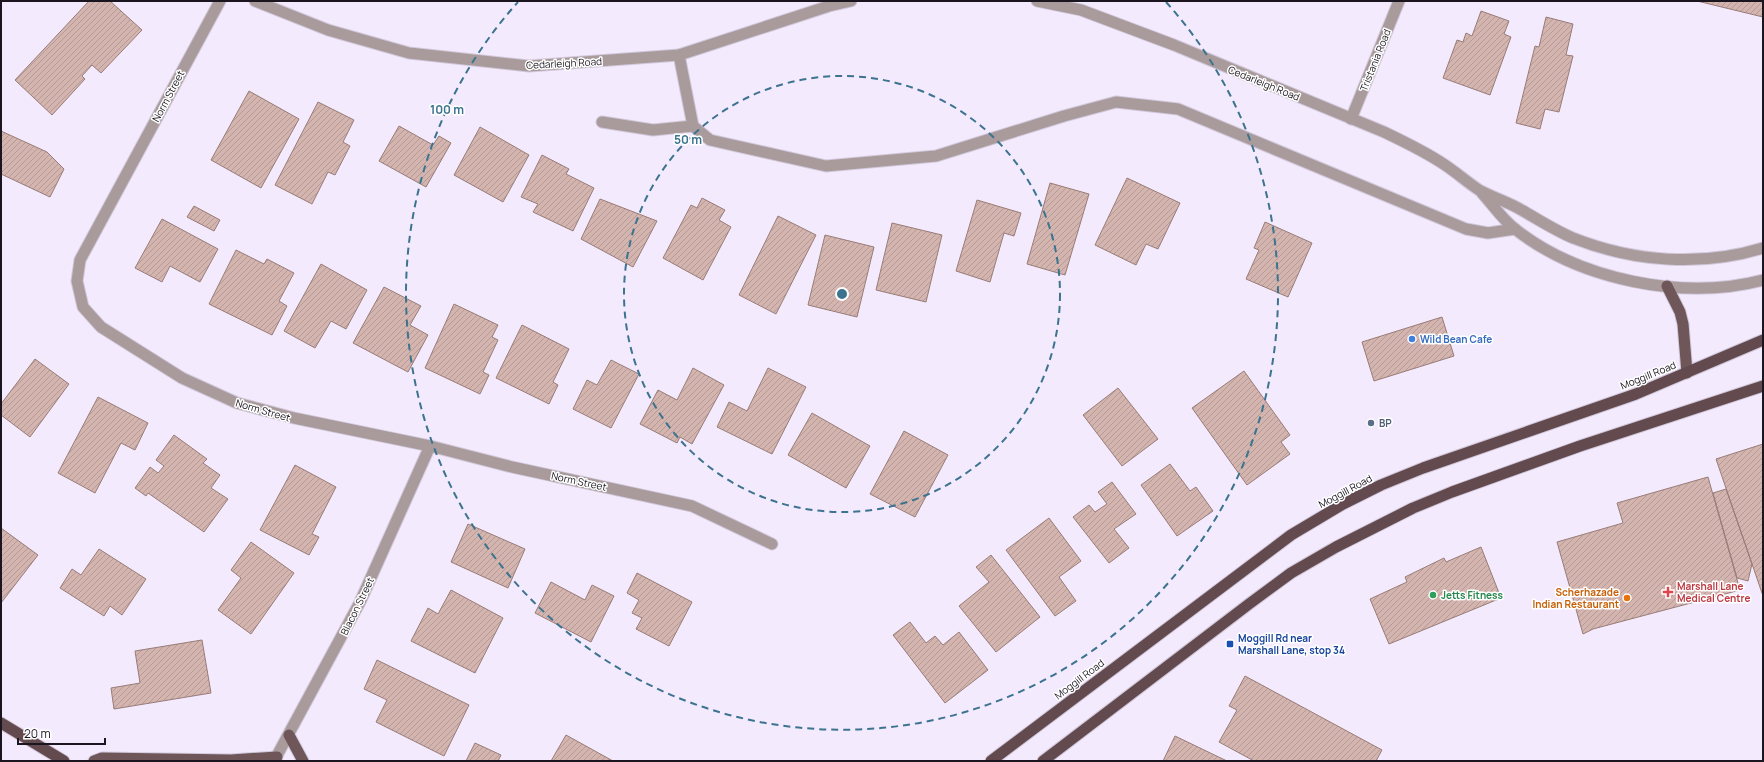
<svg xmlns="http://www.w3.org/2000/svg" width="1764" height="762" font-family="Manrope,sans-serif">
<defs>
<pattern id="building-hatch" width="6" height="6" patternUnits="userSpaceOnUse"><rect width="6" height="6" fill="#d3b4af"/><path d="M-1 1l2-2M0 6l6-6M5 7l2-2" fill="none" stroke="#b59a96"/></pattern>
</defs>
<rect width="100%" height="100%" fill="#f4eafe"/>
<path fill="url(#building-hatch)" stroke="#987c77" d="M89,1H110L142,30L101,73L92,65L82,76L85,79L52,115L15,80Z
M1697,1H1763V17Z
M1481,11L1509,21L1504,34L1511,37L1490,95L1443,78L1457,40L1463,42L1466,33L1472,36Z
M1546,17L1573,24L1566,55L1573,56L1559,112L1545,109L1540,129L1516,123L1535,46L1539,47Z
M249,91L299,119L261,188L211,160Z
M318,102L354,120L343,142L350,146L335,175L328,172L312,204L275,185Z
M399,126L433,145L439,136L451,143L426,187L379,161Z
M480,127L529,155L503,202L454,175Z
M1,131L47,152L64,169L50,197L1,174Z
M542,155L569,169L566,174L594,188L573,231L533,212L538,204L521,197Z
M1127,178L1180,203L1158,249L1146,244L1136,265L1095,245Z
M1050,183L1089,194L1065,275L1027,264Z
M702,198L725,210L719,220L731,227L703,280L663,258L691,205L697,208Z
M600,199L657,221L633,267L581,239Z
M977,200L1021,213L1014,236L1004,233L990,282L956,271Z
M194,206L220,220L214,231L187,217Z
M778,216L816,235L776,314L739,295Z
M162,219L218,249L200,282L170,266L162,282L135,268Z
M1265,222L1312,243L1288,297L1246,279L1259,250L1254,248Z
M892,223L942,235L926,302L876,290Z
M825,235L874,247L857,317L808,305Z
M236,250L264,264L267,259L294,273L279,301L287,306L272,335L209,304Z
M321,264L367,290L346,329L331,321L315,348L284,331Z
M384,287L421,306L410,325L428,335L408,372L353,343Z
M454,304L498,325L492,337L498,340L483,372L489,375L480,394L425,368Z
M1442,317L1454,356L1374,381L1362,342Z
M522,325L569,349L553,382L558,385L549,404L496,378Z
M35,359L69,384L30,437L1,415V404Z
M611,360L639,374L611,428L573,409L587,380L597,385Z
M693,368L724,385L692,444L680,437L677,443L640,424L658,390L677,400Z
M768,368L806,387L772,454L717,427L729,402L747,411Z
M1244,371L1290,435L1281,442L1290,454L1247,485L1192,408Z
M1118,388L1158,439L1122,466L1083,415Z
M98,397L148,423L135,450L121,443L95,493L58,473Z
M812,413L870,446L846,488L788,455Z
M904,431L948,455L915,517L870,494Z
M174,435L207,459L203,463L220,475L211,488L228,499L204,532L148,493L146,496L135,488L150,467L158,473L164,466L156,460Z
M1763,444V596L1716,459Z
M1170,464L1190,491L1196,487L1213,511L1177,536L1141,485Z
M295,465L336,487L312,534L319,537L309,555L260,530Z
M1708,477L1740,590L1593,629L1583,634L1557,542L1623,523L1617,503Z
M1112,482L1136,514L1114,529L1129,548L1109,563L1073,517L1089,505L1095,512L1107,504L1098,492Z
M1726,489L1752,564L1748,581L1737,578L1713,493Z
M1049,518L1081,561L1059,577L1076,601L1055,616L1006,550Z
M468,524L525,549L508,588L451,562Z
M1,528L38,555L1,603Z
M251,542L294,573L251,634L218,610L241,578L231,570Z
M1481,547L1501,598L1389,644L1370,599L1407,582L1405,577L1444,558L1446,562Z
M99,549L146,579L122,615L110,606L104,616L60,588L72,569L81,575Z
M991,555L1040,617L996,652L959,606L989,582L976,567Z
M637,573L692,602L669,646L636,629L642,618L632,613L639,600L627,593Z
M551,582L585,600L592,585L614,596L591,642L535,613Z
M451,590L503,618L475,673L411,641L428,608L438,614Z
M910,622L926,643L935,636L943,645L959,632L988,670L945,703L893,635Z
M202,640L211,693L114,709L111,688L140,683L135,651Z
M377,660L469,705L444,756L376,722L387,700L364,689Z
M1245,676L1382,750L1376,761H1254L1219,742L1237,710L1229,706Z
M566,735L613,761H551Z
M1175,736L1227,761H1163Z
M475,743L501,755L498,761H466Z"/>
<g fill="none" stroke-linecap="round" stroke-linejoin="round">
<defs>
<path id="service" d="M679,55L693,126L710,140L826,166L936,156L1064,116L1116,102L1178,109L1466,229L1488,233L1515,229
M602,122L653,130L693,126"/>
<path id="minor" d="M220,1L80,260L77,281L83,307L101,327L182,378L237,403L294,418L430,446L512,467L692,506L772,544
M1351,119L1399,1
M274,761L360,602L430,446"/>
<path id="tertiary" d="M255,1L328,30L409,53L529,66L679,55L829,6L851,1
M1037,1L1081,10L1174,45L1384,132C1405,142 1426,152 1445,165C1457,173 1467,182 1479,190C1492,197 1505,201 1518,208C1536,218 1554,230 1573,238C1634,262 1701,267 1763,248
M1482,193C1493,205 1502,219 1515,229C1580,280 1683,301 1763,280"/>
<path id="primary" d="M1667,286L1680,312L1683,324L1687,373
M289,735L303,761
M94,761L102,758L231,760L277,757"/>
<path id="trunk" d="M1,723L64,761
M991,761L1291,535L1343,504L1381,485L1423,468L1636,394L1763,340
M1043,761L1249,604L1291,573L1336,547L1413,508L1452,492L1580,446L1763,386"/>
</defs>
<use href="#service" stroke="#d1c8da" stroke-width="13"/>
<use href="#minor" stroke="#d1c8da" stroke-width="13"/>
<use href="#tertiary" stroke="#d1c8da" stroke-width="13"/>
<use href="#primary" stroke="#d1c8da" stroke-width="13"/>
<use href="#trunk" stroke="#d1c8da" stroke-width="13"/>
<use href="#service" stroke="#a99b9c" stroke-width="11"/>
<use href="#minor" stroke="#a99b9c" stroke-width="11"/>
<use href="#tertiary" stroke="#a99b9c" stroke-width="11"/>
<use href="#primary" stroke="#6e5659" stroke-width="11"/>
<use href="#trunk" stroke="#634a4e" stroke-width="11"/>
</g>
<g fill="none" stroke="#3c738e" stroke-width="2" stroke-dasharray="7 5">
<circle cx="842" cy="294" r="218"/>
<path d="M1166 2A436 436 0 1 1 518 2"/>
</g>
<circle fill="#3f7fe0" stroke="#fff" stroke-width="1.5" cx="1412" cy="339" r="4"/>
<circle fill="#5c6f8a" stroke="#fff" stroke-width="1.5" cx="1371" cy="423" r="4"/>
<path fill="#e0444e" stroke="#fff" stroke-width="1.5" d="M1666 586h4v4h4v4h-4v4h-4v-4h-4v-4h4z"/>
<circle fill="#2e9e5b" stroke="#fff" stroke-width="1.5" cx="1433" cy="595" r="4"/>
<circle fill="#e8710a" stroke="#fff" stroke-width="1.5" cx="1627" cy="598" r="4"/>
<rect fill="#1a4fb4" stroke="#fff" stroke-width="1.5" x="1226" y="640" width="8" height="8" rx="2"/>
<g text-anchor="middle" dominant-baseline="central" stroke-width="3" stroke-linejoin="round" paint-order="stroke">
<g font-size="10" fill="#1a151e" stroke="#fff">
<text transform="translate(1375 60) rotate(-68)">Tristania Road</text>
<text transform="translate(564 63) rotate(-3)">Cedarleigh Road</text>
<text transform="translate(1264 83) rotate(22)">Cedarleigh Road</text>
<text transform="translate(168 96) rotate(-62)">Norm Street</text>
<text transform="translate(1648 375) rotate(-22)">Moggill Road</text>
<text transform="translate(263 410) rotate(16)">Norm Street</text>
<text transform="translate(579 481) rotate(12)">Norm Street</text>
<text transform="translate(1345 491) rotate(-28)">Moggill Road</text>
<text transform="translate(357 606) rotate(-64)">Blacon Street</text>
<text transform="translate(1079 679) rotate(-37)">Moggill Road</text>
</g>
<g font-size="10" font-weight="bold" fill="#366cbe" stroke="#fff" text-anchor="start">
<text x="1420" y="339">Wild Bean Cafe</text>
</g>
<g font-size="10" font-weight="bold" fill="#4e5e75" stroke="#fff" text-anchor="start">
<text x="1379" y="423">BP</text>
</g>
<g font-size="10" font-weight="bold" fill="#be3a42" stroke="#fff" text-anchor="start">
<text x="1677" y="586">Marshall Lane<tspan x="1677" dy="12">Medical Centre</tspan></text>
</g>
<g font-size="10" font-weight="bold" fill="#c56008" stroke="#fff" text-anchor="end">
<text x="1619" y="592">Scherhazade<tspan x="1619" dy="12">Indian Restaurant</tspan></text>
</g>
<g font-size="10" font-weight="bold" fill="#27864d" stroke="#fff" text-anchor="start">
<text x="1441" y="595">Jetts Fitness</text>
</g>
<g font-size="10" font-weight="bold" fill="#164399" stroke="#fff" text-anchor="start">
<text x="1238" y="638">Moggill Rd near<tspan x="1238" dy="12">Marshall Lane, stop 34</tspan></text>
</g>
</g>
<circle cx="842" cy="294" r="6" fill="#3c738e" stroke="#fff" stroke-width="2"/>
<g font-size="12" text-anchor="middle" font-weight="bold" fill="#3c738e" stroke="#fff" stroke-width="3" stroke-linejoin="round" paint-order="stroke">
<text x="447" y="114">100 m</text>
<text x="688" y="144">50 m</text>
</g>
<rect width="1764" height="762" fill="none" stroke="#1a151e" stroke-width="4"/>
<path d="M18 738v6h87v-6" fill="none" stroke="#1a151e" stroke-width="2"/>
<text x="24" y="738" font-size="12" fill="#1a151e" stroke="#ffffff" stroke-width="3" paint-order="stroke">20 m</text>
</svg>
